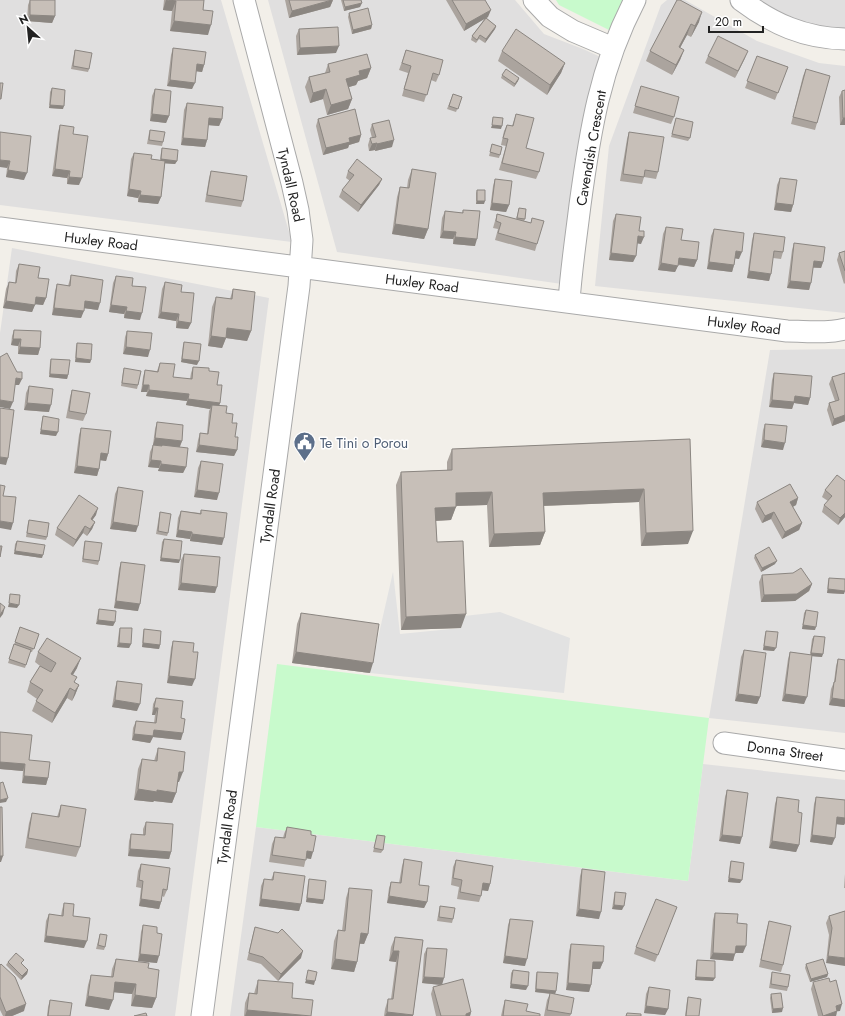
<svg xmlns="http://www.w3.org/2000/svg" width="845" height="1016" font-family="Jost,sans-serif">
<rect width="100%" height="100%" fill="#f2efe9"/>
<path fill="#e0dfdf" d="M0,0H221L292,242L0,205Z
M268,0H515L544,34L583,49L605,59L562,284L337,252Z
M667,0H685L757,41L819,63L845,66V313L595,286L609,146L661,5Z
M740,0H845V31L799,27Z
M12,248L269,298L175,1016H0V333Z
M845,349V733L709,718L770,350Z
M703,764L845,780V1016H230L256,827L688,881Z"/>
<path fill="#c8facc" d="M556,0H633L619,35L559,5Z
M277,664L709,718L688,881L256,827Z"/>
<path fill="#e2e2e2" d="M393,572L400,634L461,628L464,616L500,612L570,638L564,693L370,673Z"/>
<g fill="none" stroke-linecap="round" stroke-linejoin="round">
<defs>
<path id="minor" d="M534,0L550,17L573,31L613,48
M741,0C773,24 804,38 845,39
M0,228L787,331C806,331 827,334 845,329
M569,302C571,270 576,238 580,205C590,131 600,67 635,0
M724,743L845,760
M202,1016L299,286L302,240L298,210L292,183L244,0"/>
</defs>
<use href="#minor" stroke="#a9a9a9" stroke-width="23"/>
<use href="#minor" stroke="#fff" stroke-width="21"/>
</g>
<path fill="#aba49e" d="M30,0H55V16L52,23L27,21L28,5Z
M164,0H204L203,10L208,35L170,31L172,11L163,10Z
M285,0H333L330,7L289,18Z
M341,0H361L360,7L344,11Z
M446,0H485L488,17L486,18L496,26L495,29L485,43L479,39L476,43L471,40L472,36L485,18L464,31Z
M677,0L699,22L691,37L687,35L680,48L684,50L680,60L672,75L646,61L650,51Z
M349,13L372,25L371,29L352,34L348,17Z
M299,29L336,53L297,55L296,36Z
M173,48L204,65L202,72L196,71L192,89L167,86L171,55Z
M75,50L89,69L88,72L71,69L74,54Z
M406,50L439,75L436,82L431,80L424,102L402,96L408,73L399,70Z
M502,51L565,63L561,73L547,95L498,61Z
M708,56L745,58L735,78L705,63Z
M757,56L788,67L775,100L745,88Z
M328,64L371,68L367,78L358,81L356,85L349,87L352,99L348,109L327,115L323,99L310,103L305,87L309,77L325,73Z
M806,69L817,123L815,130L791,124L803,76Z
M502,75L519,78L518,81L514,87L501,78Z
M641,86L674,117L671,124L633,113Z
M52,88L63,109L49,108L50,92Z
M155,89L169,116L166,123L150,121L152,96Z
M845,90V125H840L839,97L842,91Z
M453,94L462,97L456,112L447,109Z
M187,103L222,119L219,126L208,125L207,140L205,147L181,145L184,110Z
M516,114L526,148L539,172L536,179L499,170L506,146L501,145L504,131L507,125L512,126Z
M676,118L690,138L688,141L671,137Z
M318,119L361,135L359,142L349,145L348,148L323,155L316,126Z
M372,124L392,147L375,151V150L369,151L368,145L370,138H372L370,130Z
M60,125L79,185L67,184V178L52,176L58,132Z
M150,130L163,142L162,146L147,144L149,133Z
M0,132L24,180L6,177L7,168Z
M629,132L658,172L656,179L644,177L642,184L620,181L627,139Z
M492,144L502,147L499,158L489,156Z
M162,148L177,161L175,164L165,163L161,197L158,204L138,202V198L127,196L131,159L134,153L151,159L160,160L161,152Z
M412,169L428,229L424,239L392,234L397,197L400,187L407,188L408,180Z
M211,171L243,201L241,207L205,202L209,178Z
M348,171L382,179L379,185L358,212L339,197L342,190L350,181L346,178Z
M780,178L793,205L791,212L774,210L777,185Z
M495,179L509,205L506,212L490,210L493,186Z
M477,190L484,204H476V193Z
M519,208L525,219L524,221L531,223L532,218L537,244L535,251L495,240L498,229L493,228L497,214L516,219Z
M463,210L475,246L453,244V239L440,238L442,218L445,211L462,213Z
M616,214L639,231L641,244L637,243L636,256L633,262L609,260L613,221Z
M666,227L681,240L697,260L694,267L678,265L675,272L658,270L663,234Z
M714,229L739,259L735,258L734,265L732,272L707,269L711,236Z
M754,233L783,252L781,259L773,258L769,281L747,278L752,240Z
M794,243L823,262L821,268H813L809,290L787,288L792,250Z
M845,251V283L844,284L837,260L839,253Z
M19,264L38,278L46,298L43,305L35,304L32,312L3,308L6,289L9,282L15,283L16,271Z
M71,275L98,310L84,308L81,318L52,315L55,291L57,284L68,286Z
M116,276L132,286L140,320L124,318V314L109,312L113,283Z
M165,282L181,292L191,323L188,329L176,328V321L158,318L162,289Z
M233,289L251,331L247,341L226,338L222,348L208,346L212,307L216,297L230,299Z
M14,330L40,348L38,355L18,354V346L11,345L12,336Z
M127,331L148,357L123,354L125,337Z
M184,342L197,365L181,362L183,345Z
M77,343L91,360L90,363L75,362L76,346Z
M51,359L68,375L67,379L49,377L50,362Z
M160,363L173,377L190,379L191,373L193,367L209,371L217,385L220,403L219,405L226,413L232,423L235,437L237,450L234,456L196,452L198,440L200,433L207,434L209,411L210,409L186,405L187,401L146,396L147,392H141L143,377L145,370L157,371Z
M124,368L138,385L137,389L121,386L123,372Z
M774,373L810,398L808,405L794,403L792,409L769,407L772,380Z
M845,373V421L832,426L827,410L829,403L835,401L829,384L832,377Z
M29,386L49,412L24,410L26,393Z
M72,390L86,414L83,421L66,418L70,397Z
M43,416L56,436L40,434L42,420Z
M157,422L182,441L180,447L186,467L183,473L158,471L159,468L148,467L150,452L153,445L155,429Z
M765,424L783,450L761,447L763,430Z
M81,428L108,454L106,461L100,460L99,469L97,476L74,473L79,435Z
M690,439L688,544L641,546L639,502L544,506L545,532L540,545L489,547L487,505L456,506L451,520L436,521L437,542L461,628L401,630L396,485L401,472L447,470V462L452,449Z
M201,461L217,500L194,497L198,468Z
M845,481V517L838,525L822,512L824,505L828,501L822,497L825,490Z
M118,487L136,532L110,529L115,494Z
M798,498L796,505L793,507L802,523L799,530L782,539L771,519L762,523L755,509L757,502Z
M201,510L222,545L190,541V539L176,537L178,518L181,511L200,513Z
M160,512L168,533L167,536L156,534L159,516Z
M96,515L92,520L95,522L92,529L87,536L83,533L73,547L55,535L57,528Z
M29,520L47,537L46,540L26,537L28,523Z
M164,539L179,563L160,561L162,542Z
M17,541L42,558L14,554L15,544Z
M85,541L99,561L98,565L82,562L84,544Z
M184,554L215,593L178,590L181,560Z
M755,555L775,564L761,572L754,558Z
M121,562L138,611L114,608L119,569Z
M762,575L812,584L809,591L795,601L761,602L759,582Z
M829,578L844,594L827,593L828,581Z
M99,609L115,622L113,626L96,624L98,612Z
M806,610L815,630L802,629L804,613Z
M301,613L370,673L292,663L297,624Z
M20,627L39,634L32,652H30L25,668L8,663Z
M120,628L131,644L129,648L117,647L119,631Z
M144,629L160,645L159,649L142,647L143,633Z
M766,631L774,651L763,650L765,634Z
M814,636L822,657L812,656L804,704L782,701L788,659L790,652L810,655L812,639Z
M173,641L193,652L192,686L167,683L171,648Z
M744,650L760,697L757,704L735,701L741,657Z
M38,652L77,668L73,675L75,683L79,685L75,695L72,701L67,698L52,723L32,711L37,699L27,692L30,682L40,666L35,662Z
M838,659L845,707L829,705L831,689L834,682L836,666Z
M117,681L137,711L112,707L115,688Z
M156,698L181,718V740L153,737L150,743L132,740L133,728L136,721L154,723L155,715H152L153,704Z
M0,732L48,778L46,785L22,783L23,771L0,769Z
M158,748L179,782H178L176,793L172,803L154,801L153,802L134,800L138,769L142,759L154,761Z
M727,790L740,844L719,841L725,797Z
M777,797L798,812L799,845L796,852L769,848L775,804Z
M816,797L845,800V823L844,825L836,824L832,845L810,842L814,804Z
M61,805L80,847L76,857L25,848L29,823L32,813L57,817Z
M146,822L171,852L169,859L128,856L129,841L131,834L143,835V829Z
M287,827L311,835V859L306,858L304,867L269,862L272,844L275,837L283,838L284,834Z
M377,835L383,850L381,853L373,852Z
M404,859L419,885L427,902L424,908L387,903L389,888L391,882L399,883L402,866Z
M456,860L490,884L488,891L482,890L481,896L479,902L457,899L459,887L451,885L453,867Z
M731,861L740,883L728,882L730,864Z
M141,864L167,890L164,897L162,896L161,902L159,909L139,906L141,888L136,887L138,871Z
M582,869L599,919L576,916L580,876Z
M274,872L301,904L299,911L259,906L261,886L264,879L271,880Z
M845,874V888H844Z
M309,879L323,904L306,902L308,883Z
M349,888L368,934L364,944H359L357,962L354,972L331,969L334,941L338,930L342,931L346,898Z
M615,892L622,910L612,909L614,896Z
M64,903L73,916L84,948L44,942L46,921L49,914L61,916L62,910Z
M440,906L453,919L452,923L437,921L439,910Z
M677,907L655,962L634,954L636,947Z
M845,911L826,963L829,935L826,923L829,916Z
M715,913L737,923L743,953H735L733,961L710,959L713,920Z
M510,919L525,966L503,963L508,925Z
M769,921L783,965L781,972L759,967L767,928Z
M143,925L157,933V963L138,961L141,932Z
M255,927L301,958L278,981L261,964L247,960L253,934Z
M100,934L105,947L104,950L96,949Z
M395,937L423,940L413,1016H384L385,1009L388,999H391L396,962L389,961L391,947Z
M571,944L603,962L600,969H593L591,985L589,992L566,990L569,951Z
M427,948L442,985L471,1012L470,1016H436L431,994L433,987L441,985L422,983L424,954Z
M116,959L148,968L156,998L152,1008L131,1006L132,994L114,992L109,1010L85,1006L88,985L91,975L111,977L112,969Z
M697,960L713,981L695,980L696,964Z
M8,962L22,964L28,970L27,974L21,980L6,965Z
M806,964L828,974L827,977L810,982L805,968Z
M0,965L24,1011L12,1016H3L0,1010Z
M513,970L526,990L510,988L511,973Z
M537,972L556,991L555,994L571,1014L570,1016H544L547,1000L550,994L535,992L536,975Z
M772,972L788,987L787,991L769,988L771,976Z
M258,980L292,998L311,1016H244L245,1003L249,993L254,994L255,990Z
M813,982L840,1011H837L836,1016H818L811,989Z
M649,987L668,1009L665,1015L644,1013L646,994Z
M771,994L782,1012L772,1013L770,998Z
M688,997L699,1016H685L687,1001Z
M50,1000L70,1016H47L48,1007Z
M505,1000L526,1011L540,1016H501L503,1007Z"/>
<path fill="#8b8681" d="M166,0L176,1L172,11L163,10Z
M333,0L330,7L289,18L292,11Z
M362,3L360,7L344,11L345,7Z
M491,10L488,17L464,31L466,24Z
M702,12L699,22L691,37L695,26Z
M30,15L55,16L52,23L27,21Z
M174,21L211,25L208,35L170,31Z
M691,24L687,35L675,57L679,47Z
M372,25L371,29L352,34L353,30Z
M496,26L495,29L485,43L486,39Z
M339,46L336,53L297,55L300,48Z
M684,50L680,60L672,75L676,65Z
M748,51L745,58L735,78L738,71Z
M565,63L561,73L547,95L550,85Z
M197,64L204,65L202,72L194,71Z
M371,68L367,78L358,81L356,85L342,89L346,79L359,71Z
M519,78L518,81L514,87L515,84Z
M170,80L195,83L192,89L167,86Z
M326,89L323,99L310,103L313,93Z
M352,99L348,109L327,115L331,105Z
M50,105L64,106L63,109L49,108Z
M152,114L169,116L166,123L150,121Z
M209,118L222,119L219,126L207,125Z
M843,118H845V125H840Z
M492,125L502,126L501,129L491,128Z
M361,135L359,142L349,145L348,148L323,155L326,148L349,138Z
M183,138L207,140L205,147L181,145Z
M394,140L392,147L375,151L377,144Z
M377,143L375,150L369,151L372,144Z
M161,159L177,161L175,164L159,163Z
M0,160L10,161L7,168L0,167Z
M55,169L70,171L67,178L52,176Z
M8,170L27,173L24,180L6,177Z
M69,177L82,178L79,185L67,184Z
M382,179L379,185L358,212L361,205Z
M129,189L141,191L138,198L127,196Z
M140,195L161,197L158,204L138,202Z
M477,201H485L484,204H476Z
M492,203L509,205L506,212L490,210Z
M776,203L793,205L791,212L774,210Z
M395,224L428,229L424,239L392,234Z
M443,231L456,232L453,239L440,238Z
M638,236L644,237L641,244L636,243Z
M455,237L477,239L475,246L453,244Z
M736,251L742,252L739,259L733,258Z
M611,253L636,256L633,262L609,260Z
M679,258L697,260L694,267L676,264Z
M814,261L823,262L821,268L812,267Z
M709,262L734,265L732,272L707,269Z
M661,263L678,266L675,272L658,270Z
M749,271L771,274L769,281L747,278Z
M790,281L811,283L809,290L787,288Z
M36,297L46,298L43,305L33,304Z
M6,301L35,305L32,312L3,308Z
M85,301L100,303L98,310L83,308Z
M111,305L127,307L124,314L109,312Z
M54,308L84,311L81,318L52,315Z
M126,311L142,313L140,320L124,318Z
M161,312L179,314L176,321L158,318Z
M178,321L191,323L188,329L176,328Z
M227,328L251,331L247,341L226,338L222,348L208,346L211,336Z
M13,339H21L18,346L11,345Z
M20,347L40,348L38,355L18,354Z
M126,347L150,350L148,357L123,354Z
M76,358L91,360L90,363L75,362Z
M182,359L199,361L197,365L181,362Z
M50,374L68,375L67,379L49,377Z
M16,378L22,379L19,385H14Z
M143,385H149L147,392H141Z
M149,390L189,394L187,401L146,396Z
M795,396L810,398L808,405L794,403L792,409L769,407L772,400Z
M188,399L220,403L218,409L212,405L210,409L186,405Z
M0,400L13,402L10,409L0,407Z
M27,403L51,405L49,412L24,410Z
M845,415V421L832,426L834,419Z
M41,430L58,432L56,436L40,434Z
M155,438L182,441L179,448L162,445V446L153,445Z
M764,440L785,443L783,450L761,447Z
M199,445L237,450L234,456L196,452Z
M101,453L108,454L106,461L99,460Z
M0,457L8,458L6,465L0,464Z
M151,460L161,461L159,468L148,467Z
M161,464L186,467L183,473L158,471Z
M77,466L99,469L97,476L74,473Z
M644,489L639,502L538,506L543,493Z
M197,490L219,493L217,500L194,497Z
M492,492L487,505L451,506L456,493Z
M798,498L796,505L788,509L790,502Z
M456,507L451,520L431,521L435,508Z
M98,508L96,515L88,526L91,519Z
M774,512L771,519L762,523L765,516Z
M845,513V517L838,525L840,518Z
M0,521L13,523L11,530L0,528Z
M95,522L92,529L87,536L90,529Z
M113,522L138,526L136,532L110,529Z
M802,523L799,530L782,539L785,532Z
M85,526L83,533L73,547L76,540Z
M178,530L192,532L190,539L176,537Z
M693,531L688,544L641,546L646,533Z
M545,532L540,545L489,547L494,534Z
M192,534L224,538L222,545L190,541Z
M15,551L43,555L42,558L14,554Z
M161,558L180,560L179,563L160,561Z
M777,561L775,564L761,572L762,568Z
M181,583L217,587L215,593L178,590Z
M812,584L809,591L795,601L761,602L764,595Z
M828,589L845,591L844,594L827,593Z
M116,601L140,604L138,611L114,608Z
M9,603L19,605L17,608L8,607Z
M5,607L3,614L0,618V615Z
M466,614L461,628L401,630L406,617Z
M98,620L115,622L113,626L96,624Z
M803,625L816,627L815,630L802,629Z
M119,643L131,644L129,648L117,647Z
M143,643L160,645L159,649L142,647Z
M764,646L776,648L774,651L763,650Z
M296,652L373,663L370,673L292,663Z
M811,653L823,654L822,657L810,656Z
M81,658L77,668L67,684L71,674Z
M169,676L195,679L192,686L167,683Z
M79,685L75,695L72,701L75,691Z
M70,688L67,698L52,723L55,713Z
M738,694L760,697L757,704L735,701Z
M785,694L807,697L804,704L782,701Z
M832,698L845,700V707L829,705Z
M115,700L140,704L137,711L112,707Z
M154,708H158L155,715H152Z
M154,730L183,733L181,740L153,737L150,743L132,740L134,734Z
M0,762L25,764L23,771L0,769Z
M179,772H183L179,782H175Z
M24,776L48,778L46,785L22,783Z
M138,789L157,790L176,793L172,803L154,801L153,802L134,800Z
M8,798L6,802L0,803V800Z
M837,817L845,818V823L844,825L835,824Z
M722,835L742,837L740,844L719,841Z
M812,835L835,838L832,845L810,842Z
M772,841L799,845L796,852L769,848Z
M130,849L171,852L169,859L128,856Z
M307,851L313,852L311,859L305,858Z
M0,856H3L1,862H0Z
M729,878L742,880L740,883L728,882Z
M483,883L490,884L488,891L480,890Z
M389,896L427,902L424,908L387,903Z
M307,898L324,900L323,904L306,902Z
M141,899L161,902L159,909L139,906Z
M261,899L301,904L299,911L259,906Z
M614,905L624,906L622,910L612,909Z
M579,909L601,912L599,919L576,916Z
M361,933L368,934L364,944L357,943Z
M46,936L87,941L84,948L44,942Z
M736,946H746L743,953H733Z
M303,951L301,958L278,981L281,974Z
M393,951H399L396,962L389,961Z
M713,953L735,954L733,961L710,959Z
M140,954L159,956L157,963L138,961Z
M505,956L527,959L525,966L503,963Z
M828,956L845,958V966L826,963Z
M335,959L357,962L354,972L331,969Z
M593,962H603L600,969H591Z
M28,970L27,974L21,980L22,976Z
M828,974L827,977L810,982L811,979Z
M424,977L444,978L442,985L422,983Z
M696,977L715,978L713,981L695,980Z
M306,980L315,981L314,985L305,983Z
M115,982L136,984L132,994L111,992Z
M568,983L591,985L589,992L566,990Z
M511,984L528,986L526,990L510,988Z
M536,989L556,991L555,994L535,992Z
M135,995L156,998L152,1008L131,1006Z
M88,996L113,1000L109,1010L85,1006Z
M26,1004L24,1011L12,1016H5L6,1012Z
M842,1004L840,1011L833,1012L836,1006Z
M646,1006L668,1009L665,1015L644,1013Z
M783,1008L782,1012L772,1013L773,1009Z
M247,1010L311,1016H245Z
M837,1011L836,1016H822H823Z
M387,1012L413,1015V1016H385Z
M471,1012L470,1016H465L466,1014Z"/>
<path fill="#c7bfb8" stroke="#8b8681" d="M30,0H55V16L30,15Z
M169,0H204L203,10L213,11L211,25L174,21L176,1Z
M289,0H332L292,11Z
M343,0H361L362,3L345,7Z
M452,0H485L491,10L466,24Z
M677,0H680L702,12L695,26L691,24L679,47L684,50L676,65L650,51Z
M368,8L372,25L353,30L349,13Z
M486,18L496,26L486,39L480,35L477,40L472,36Z
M338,27L339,46L300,48L299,29Z
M516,29L565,63L550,85L502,51Z
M718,36L748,51L738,71L708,56Z
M173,48L206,52L204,65L197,64L195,83L170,80Z
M75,50L92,53L89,69L73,66Z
M406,50L443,60L439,75L433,73L427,95L404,89L411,66L402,63Z
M367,54L371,68L359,71L360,75L346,79L352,99L331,105L326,89L313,93L309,77L330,72L328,64Z
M757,56L788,67L778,93L747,81Z
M506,69L519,78L515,84L502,75Z
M806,69L830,76L817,123L793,117Z
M0,83H3L1,99H0Z
M641,86L679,97L674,117L635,106Z
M52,88L65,90L64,106L50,105Z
M155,89L171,91L169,116L152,114Z
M845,90V118H843L842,91Z
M453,94L462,97L458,109L449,106Z
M187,103L223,107L222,119L209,118L207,140L183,138Z
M355,109L361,135L349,138L350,142L326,148L318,119Z
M516,114L534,118L526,148L544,153L539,172L502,163L508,139L503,138L507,125L513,126Z
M493,117L503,118L502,126L492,125Z
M676,118L693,122L690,138L672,134Z
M389,120L394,140L377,144V143L372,144L370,138L376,137L372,124Z
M60,125L74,127L73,134L88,136L82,178L69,177L70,171L55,169Z
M150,130L165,132L163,142L149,140Z
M0,132L31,136L27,173L8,170L10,161L0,160Z
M629,132L664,137L658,172L645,170L644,177L623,174Z
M492,144L502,147L500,155L490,152Z
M162,148L178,150L177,161L161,159Z
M134,153L152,155L151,159L165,161L161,197L140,195L141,191L129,189Z
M357,159L382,179L361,205L342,190L354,175L348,171Z
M412,169L436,173L428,229L395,224L400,187L409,188Z
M211,171L247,176L243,201L207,195Z
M780,178L797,180L793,205L776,203Z
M495,179L512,181L509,205L492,203Z
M477,190H485V201H477Z
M519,208L526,209L525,219L517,218Z
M463,210L480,211L477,239L455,237L456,232L443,231L445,211L463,213Z
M497,214L531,223L532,218L544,221L537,244L498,233L501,223L496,221Z
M616,214L641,217L639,231H644V237L638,236L636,256L611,253Z
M666,227L683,229L681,240L699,242L697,260L679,258L678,266L661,263Z
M714,229L744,233L742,252L736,251L734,265L709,262Z
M754,233L785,237L783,252L774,251L771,274L749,271Z
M794,243L825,247L823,262L814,261L811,283L790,281Z
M845,251V271L839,253Z
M19,264L40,267L38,278L49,279L46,298L36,297L35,305L6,301L9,282L16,283Z
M71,275L103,280L100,303L85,301L84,311L54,308L57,284L70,286Z
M116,276L133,278L132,286L146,287L142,313L126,311L127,307L111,305Z
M165,282L182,285L181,292L194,293L191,323L178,321L179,314L161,312Z
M233,289L255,292L251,331L227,328L226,338L211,336L216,297L232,299Z
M14,330L41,331L40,348L20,347L21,339H13Z
M127,331L152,333L150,350L126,347Z
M184,342L201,344L199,361L182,359Z
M77,343L92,344L91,360L76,358Z
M7,353L17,372H22V379L16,378L13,402L0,400V357Z
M51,359L70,360L68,375L50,374Z
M160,363L175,364L173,377L192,379L193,367L209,368V371L219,372L217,385H222L220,403L188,399L189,394L149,390V385H143L145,370L158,372Z
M124,368L141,371L138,385L122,383Z
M774,373L812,376L810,398L795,396L794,402L772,400Z
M845,373V415L834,419L829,403L839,400L832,377Z
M29,386L53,389L51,405L27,403Z
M72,390L90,393L86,414L69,411Z
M212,405L227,406L226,413L233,414L232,423H237L235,437H238L237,450L199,445L200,433L208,434Z
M0,408L14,410L8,458L0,457Z
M43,416L59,419L58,432L41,430Z
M157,422L183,425L182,441L155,438Z
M765,424L787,426L785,443L764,440Z
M81,428L111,431L108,454L101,453L99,469L77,466Z
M690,439L693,531L646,533L644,489L543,493L545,532L494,534L492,492L456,493V507L435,508L437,542L463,541L466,614L406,617L401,472L452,470V449Z
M153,445L162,446V445L188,448L186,467L161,464V461L151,460Z
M201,461L223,464L219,493L197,490Z
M837,475L845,481V513L840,518L824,505L832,496L825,490Z
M790,484L798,498L790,502L802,523L785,532L774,512L765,516L757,502Z
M0,485L5,486L3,496L16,497L13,523L0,521Z
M118,487L143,491L138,526L113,522Z
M79,495L98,508L91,519L95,522L90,529L85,526L76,540L57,528Z
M201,510L227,513L224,538L192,534V532L178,530L181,511L201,514Z
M160,512L171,514L168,533L158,531Z
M29,520L49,523L47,537L27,533Z
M164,539L182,541L180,560L161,558Z
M17,541L45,545L43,555L15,551Z
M85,541L102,543L99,561L83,559Z
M0,546H2L0,557Z
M769,547L777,561L762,568L755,555Z
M184,554L220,557L217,587L181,583Z
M121,562L145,565L140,604L116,601Z
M801,568L812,584L797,594L764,595L762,575L793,573Z
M829,578L845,579V591L828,589Z
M10,594L20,595L19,605L9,603Z
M0,603L5,607L0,615Z
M99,609L116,611L115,622L98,620Z
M806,610L818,612L816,627L803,625Z
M301,613L379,624L373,663L296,652Z
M20,627L39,634L34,649L15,642Z
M120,628H132L131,644L119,643Z
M144,629L161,631L160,645L143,643Z
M766,631L778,632L776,648L764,646Z
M814,636L825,637L823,654L811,653Z
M47,638L81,658L71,674L77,677L74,682L79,685L75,691L70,688L55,713L36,701L43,690L30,682L40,666L51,672L56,663L38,652Z
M173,641L194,643L193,652H198L195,679L169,676Z
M14,644L31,650L26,665L9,659Z
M744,650L766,653L760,697L738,694Z
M790,652L812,655L807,697L785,694Z
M838,659L845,660V700L832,698L834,682H835Z
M117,681L142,684L140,704L115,700Z
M156,698L183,701L181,718L185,719L183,733L154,730L153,736L134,734L136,721L156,723L158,708H154Z
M0,732L32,735L29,760L50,762L48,778L24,776L25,764L0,762Z
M158,748L185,752L183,772H179L176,793L157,790V792L138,789L142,759L157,761Z
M3,782L8,798L0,800V783Z
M727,790L748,793L742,837L722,835Z
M777,797L799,800L798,812L802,813L799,845L772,841Z
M816,797L845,800V818L837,817L835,838L812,835Z
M61,805L86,809L80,847L28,838L32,813L59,817Z
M0,807H2L3,856H0Z
M146,822L173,824L171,852L130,849L131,834L145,835Z
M287,827L311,831V835L316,836L313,852L307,851L306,860L272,855L275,837L285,838Z
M377,835L385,836L383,850L374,848Z
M404,859L422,862L419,885L429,886L427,902L389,896L391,882L401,883Z
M456,860L493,866L490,884L483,883L481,896L460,892L462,880L453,878Z
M731,861L744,863L742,880L729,878Z
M141,864L170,868L167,890L163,889L161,902L141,899L143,881L139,880Z
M582,869L605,872L601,912L579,909Z
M274,872L305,876L301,904L261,899L264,879L273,880Z
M309,879L326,881L324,900L307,898Z
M349,888L372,890L368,934L361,933L357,962L335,959L338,930L345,931Z
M615,892L626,893L624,906L614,905Z
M656,899L677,907L658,955L636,947Z
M64,903L74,904L73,916L90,918L87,941L46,936L49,914L63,916Z
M440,906L455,908L453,919L439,917Z
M845,911V958L828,956L832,928L829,916Z
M715,913L738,914L737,923L747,924L746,946H736L735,954L713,953Z
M510,919L533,921L527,959L505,956Z
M769,921L791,926L783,965L761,960Z
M143,925L157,927V933L162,934L159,956L140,954Z
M255,927L278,933L282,929L303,951L281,974L263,957L249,953Z
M100,934L107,935L105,947L98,945Z
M395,937L423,940L413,1015L387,1012L388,999H393L399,951H393Z
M571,944L604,946L603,962H593L591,985L568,983Z
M427,948L447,949L444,978L424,977Z
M16,953L24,960L21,963L28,970L22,976L8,962Z
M116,959L149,963L148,968L159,970L156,998L135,995L136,984L115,982L113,1000L88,996L91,975L113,977Z
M823,959L828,974L811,979L806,964Z
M697,960L715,961V978L696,977Z
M1,964L15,977L26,1004L6,1012L0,997V965Z
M308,970L317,972L315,981L306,980Z
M513,970L529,972L528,986L511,984Z
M537,972L558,973L556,991L536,989Z
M772,972L790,975L788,987L771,984Z
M829,978L830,982L836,980L842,1004L836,1006L837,1011L823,1016L813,982Z
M463,979L471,1012L466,1014V1016H441L433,987Z
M258,980L293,983L292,998L313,1000L311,1016L247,1010L249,993L257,994Z
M649,987L670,990L668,1009L646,1006Z
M550,993L574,998L571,1014L547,1010Z
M781,993L783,1008L773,1009L771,994Z
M688,997L701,999L699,1016H686Z
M50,1000L72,1003L70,1016H48Z
M505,1000L528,1004L526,1011L540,1014V1016H503Z
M146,1013L147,1016H134Z
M627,1013L641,1014V1016H626Z"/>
<defs>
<symbol id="civic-pin" viewBox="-11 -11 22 30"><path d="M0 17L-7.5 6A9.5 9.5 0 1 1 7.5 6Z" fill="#5c6f8a" stroke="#fff"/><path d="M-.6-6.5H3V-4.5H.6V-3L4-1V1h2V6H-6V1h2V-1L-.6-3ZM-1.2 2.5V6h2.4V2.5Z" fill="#fff"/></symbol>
</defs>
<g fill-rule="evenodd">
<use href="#civic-pin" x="292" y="430" width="25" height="34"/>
</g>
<g text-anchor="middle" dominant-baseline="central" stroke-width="3" stroke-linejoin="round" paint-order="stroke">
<g font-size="14" fill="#222" stroke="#fff">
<text transform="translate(591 148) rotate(-80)">Cavendish Crescent</text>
<text transform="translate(291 185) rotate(77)">Tyndall Road</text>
<text transform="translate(101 241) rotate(7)">Huxley Road</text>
<text transform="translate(422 283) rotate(7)">Huxley Road</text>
<text transform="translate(744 325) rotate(7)">Huxley Road</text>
<text transform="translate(270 506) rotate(-82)">Tyndall Road</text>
<text transform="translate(785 751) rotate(8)">Donna Street</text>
<text transform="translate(227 827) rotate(-82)">Tyndall Road</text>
</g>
<g font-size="14" fill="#4e5e75" stroke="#fff" text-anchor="start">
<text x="320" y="443">Te Tini o Porou</text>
</g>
</g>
<g transform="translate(28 28) rotate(333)" stroke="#ffffff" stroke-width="3" paint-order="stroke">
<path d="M0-3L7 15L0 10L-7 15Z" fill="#222222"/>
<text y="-6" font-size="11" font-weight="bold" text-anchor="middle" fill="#222222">N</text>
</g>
<path d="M709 26v6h54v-6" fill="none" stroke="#222222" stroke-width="2"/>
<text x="715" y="26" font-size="12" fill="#222222" stroke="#ffffff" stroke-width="3" paint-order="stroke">20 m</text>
</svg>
